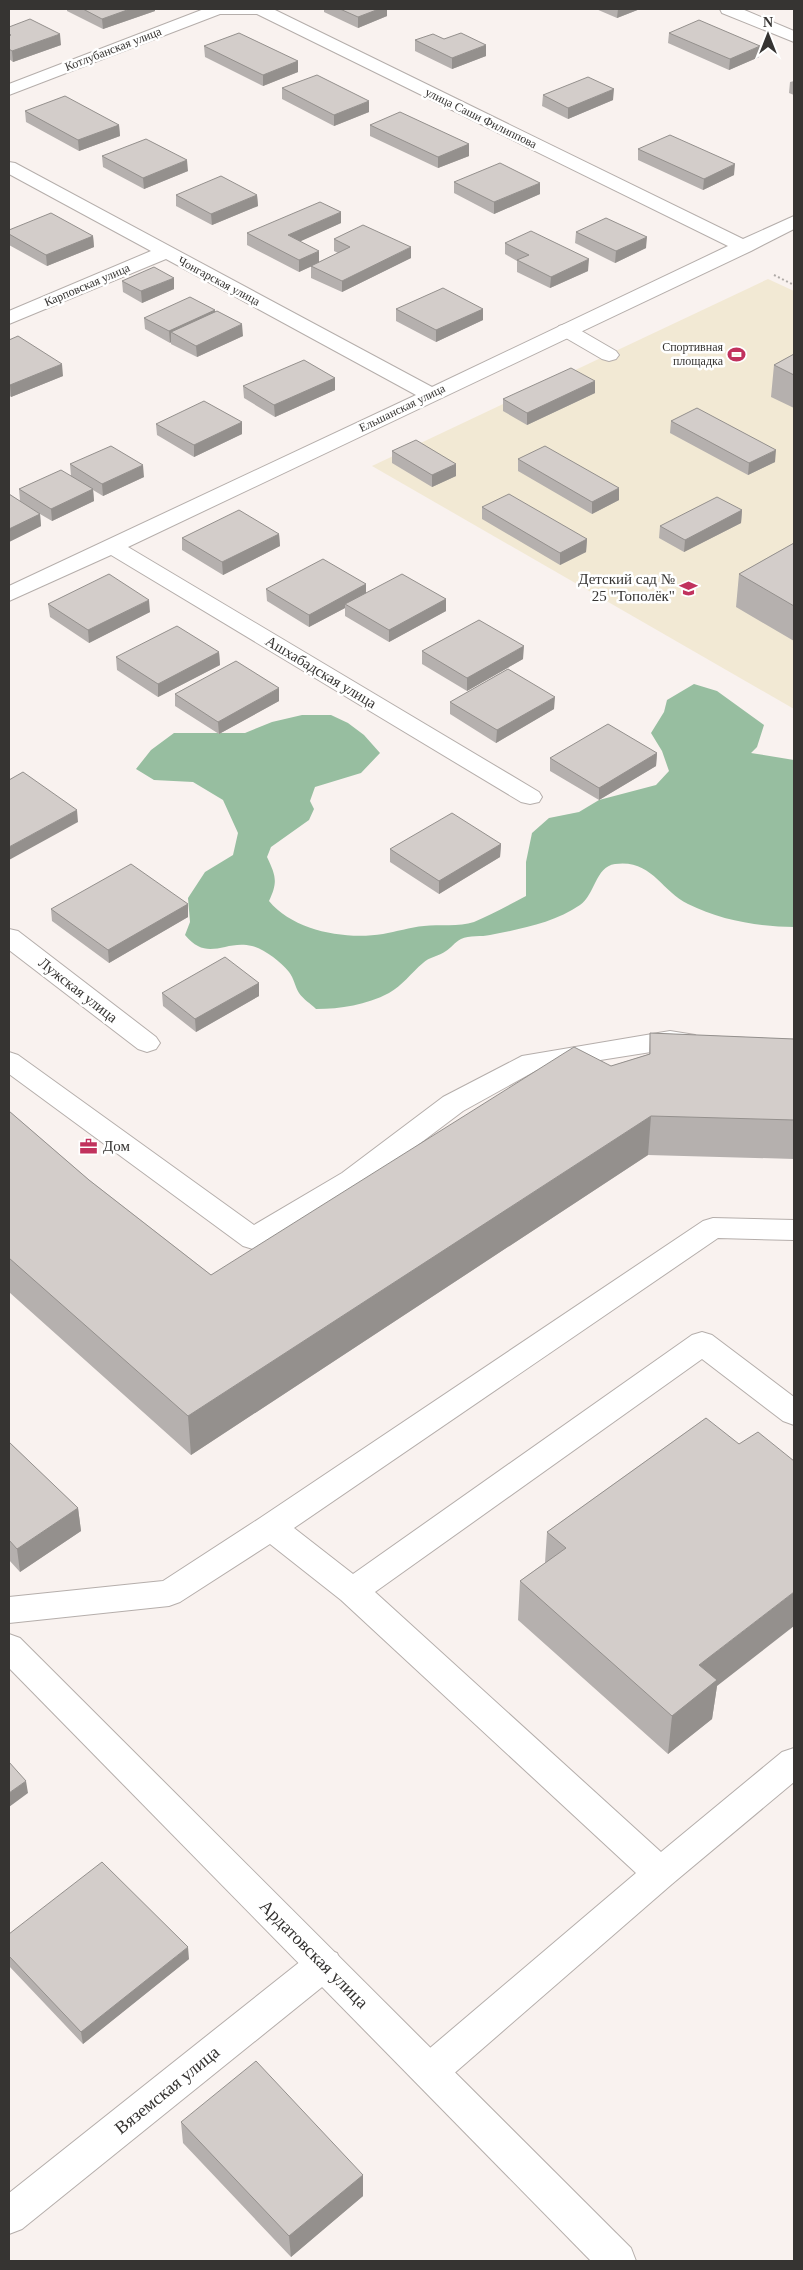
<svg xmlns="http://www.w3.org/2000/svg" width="803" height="2270" font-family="Georgia,serif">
<rect width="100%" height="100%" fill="#f9f2ef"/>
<path fill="#f2e9d4" d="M768,279L794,291V709L372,466Z"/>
<path fill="#97bea0" d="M694,684L717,691L764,725L757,747L751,753L794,760V927C759,927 720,920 688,904C661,891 652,859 615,864C595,867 595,895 580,905C554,923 520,929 490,935C482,937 469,935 461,939C455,942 451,948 446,951C439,956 429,957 423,963C411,973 402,986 389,993C366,1005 341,1009 316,1009C311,1004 303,999 299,993C295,987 294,978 289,972C281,962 264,949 252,946C225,939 208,963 185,935L190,922L188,898L205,872L233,855L238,833L223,800L193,782L154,780L136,769L151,750L174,733H245L272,722L302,715H331L348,723L364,735L380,753L361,773L315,787L310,801L314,809L309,820L271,847L267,857C276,876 278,882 269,901C294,931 345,940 383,934C396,932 410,927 424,926C439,924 459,927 474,922C491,915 509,905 526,896V862L532,833L549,818L579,812L599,800L656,785L669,771L662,751L651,733L664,712L667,700Z"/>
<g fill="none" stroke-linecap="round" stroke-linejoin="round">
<defs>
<path id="service" d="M566,324L573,326L616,351L619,355L616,359L609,361L602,359L559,334L556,330L559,326Z
M670,1031L695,1035L699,1041L695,1047L686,1050L670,1049L537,1070L463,1111L362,1187L263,1246L253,1249L243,1246L9,1074V1052L18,1055L254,1225L342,1173L443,1097L522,1056Z
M713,1218L794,1220V1240L718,1238L294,1528L353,1574L692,1335L702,1332L712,1335L794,1397V1425L783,1421L702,1359L375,1592L661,1852L782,1752L794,1748V1782L672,1884L443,2083L430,2088L417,2083L412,2071L417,2059L636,1873L341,1600L270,1544L180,1602L169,1606L9,1623V1597L163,1581L260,1518L703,1221Z"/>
<path id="minor" d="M204,9H273L743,239L794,216V229L751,251L128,547L539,792L542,797L539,802L530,804L521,802L111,555L9,601V586L416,395L166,259L9,324V311L151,251L9,174V162L15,163L432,387L728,246L257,14H220L9,95V84Z
M720,9H742L794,31V42L722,13Z
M9,929L18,931L156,1037L160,1043L156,1049L147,1052L138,1049L9,950Z
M324,1948L337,1953L342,1964L337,1975L22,2229L9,2234V2193L311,1953Z"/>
<path id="tertiary" d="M9,1634L20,1638L631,2248L636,2261H591L9,1668Z"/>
</defs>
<use href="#service" stroke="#b5aeab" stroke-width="2"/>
<use href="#minor" stroke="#b5aeab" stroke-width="2"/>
<use href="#tertiary" stroke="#b5aeab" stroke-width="2"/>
<path stroke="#afaaa7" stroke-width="2" stroke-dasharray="2 2.5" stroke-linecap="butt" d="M774,275L794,285"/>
<use href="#service" fill="#fff" fill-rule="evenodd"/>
<use href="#minor" fill="#fff" fill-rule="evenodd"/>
<use href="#tertiary" fill="#fff" fill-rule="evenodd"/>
</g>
<path fill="#b5b0ae" d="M67,9H155V11L103,29L67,11Z
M324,9H387V16L358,28L324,12Z
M596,9H640L617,18Z
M9,27L61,45L13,62L9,59Z
M669,33L759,57L729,70L668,43Z
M444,39L486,56L452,69L415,51V40Z
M204,46L298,61V72L263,86L205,57Z
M794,81V95L789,93L790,82Z
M282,88L369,112L334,126L282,99Z
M543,95L613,100L568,119L542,106Z
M25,111L119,125L120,136L79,151L26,122Z
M370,125L469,144V156L438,168L370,136Z
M638,149L734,175L703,190L638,160Z
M102,156L188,171L144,189L103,167Z
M454,182L540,194L494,214L454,193Z
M176,195H257L258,206L212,225L176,206Z
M341,223L300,241L319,262L338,253L334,251V239L411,258L342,292L311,278V266L299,272L247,245V233Z
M9,230L93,236L94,247L47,266L9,245Z
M576,232L646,248L615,263L575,243Z
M505,243L588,271L550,288L517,272V261L505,254Z
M122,281L174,289L142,303L123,292Z
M396,309H483V320L436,342L396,321Z
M215,310V312L243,336L197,357L171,344V342L170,343L145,329L144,318Z
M9,340L63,376L11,397L9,395Z
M794,354V408L771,397L774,365Z
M335,378V390L275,417L244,398L243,386Z
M595,381V393L527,425L503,411V399Z
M671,421L775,462L748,475L670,433Z
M242,422V434L194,457L157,435L156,424Z
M392,451L456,464V476L432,487L392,463Z
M518,459L619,500L592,514L518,471Z
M70,464L144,477L103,496L93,490L94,501L52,521L40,514L41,526L9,542V494L20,501L19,489L71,476Z
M482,507L587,539L586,552L560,565L482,519Z
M742,510L741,523L684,552L659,538L660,526Z
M279,534L280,546L223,575L182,550V538Z
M794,543V641L736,607L739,574Z
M366,584V593L446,599V611L389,642L345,616V608L309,627L267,601L266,589Z
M48,604L150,612L89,643L50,617Z
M422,651L523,659L467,691L422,664Z
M219,652L220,665L158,697L117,670L116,657Z
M175,694L279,701L219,734L175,706Z
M450,702L554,709L496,743L450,714Z
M657,753L656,766L599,800L550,771V758Z
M501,844L500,857L439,894L390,862V849Z
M188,904V917L109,963L52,921L51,909Z
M259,983V996L196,1032L163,1006L162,993Z
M650,1033L794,1039V1159L648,1155L191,1455L9,1292V1111L89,1180L211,1275L611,1066L649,1054Z
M706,1418L717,1686L712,1719L668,1754L518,1620L520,1581L545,1563L547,1532Z
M9,1442L78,1508L81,1531L20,1572L9,1560Z
M9,1934L189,1959L83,2044L9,1966Z
M181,2122L363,2175V2196L291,2257L183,2143Z"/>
<path fill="#94908d" d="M130,9H155V11L103,29L102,19Z
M379,9H387V16L358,28V17Z
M618,9H640L617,18Z
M60,34L61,45L13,62L12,51Z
M486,45V56L452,69V58Z
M760,46L759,57L729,70L730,59Z
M298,61V72L263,86V75Z
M614,89L613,100L568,119V108Z
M369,101V112L334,126V115Z
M119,125L120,136L79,151L78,140Z
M469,144V156L438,168V157Z
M187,160L188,171L144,189L143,178Z
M735,164L734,175L703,190L704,179Z
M540,183V194L494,214V202Z
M257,195L258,206L212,225L211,214Z
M341,212V223L288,247V235Z
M93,236L94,247L47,266L46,255Z
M647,237L646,248L615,263L616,251Z
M411,247V258L342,292V281Z
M319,251V263L299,272V260Z
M589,259L588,271L550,288L551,277Z
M174,278V289L142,303L141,291Z
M483,309V320L436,342V330Z
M215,310L216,322L171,332V342L170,343L169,331Z
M242,324L243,336L197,357L196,346Z
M62,364L63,376L11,397L10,385Z
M335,378V390L275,417L274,405Z
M595,381V393L527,425V413Z
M242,422V434L194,457V445Z
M776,450L775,462L748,475L749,463Z
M456,464V476L432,487V475Z
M143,465L144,477L103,496L102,484Z
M619,488V500L592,514V502Z
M93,489L94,501L52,521L51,509Z
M742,510L741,523L684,552L685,540Z
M40,514L41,526L9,542V529Z
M279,534L280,546L223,575L222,562Z
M587,539L586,552L560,565V553Z
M366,584V597L345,604V608L309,627V615Z
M446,599V611L389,642V630Z
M149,600L150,612L89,643L88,630Z
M524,646L523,659L467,691V678Z
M219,652L220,665L158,697V684Z
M279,688V701L219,734L218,722Z
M555,697L554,709L496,743L497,730Z
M657,753L656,766L599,800V788Z
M77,810L78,822L9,860V847Z
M501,844L500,857L439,894V881Z
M188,904V917L109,963L108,950Z
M259,983V996L196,1032L195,1019Z
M651,1116L648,1155L191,1455L188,1416Z
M78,1508L81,1531L20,1572L17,1549Z
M794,1592V1626L717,1686L712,1719L668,1754L672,1716L699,1665Z
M26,1781L28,1793L9,1807V1793Z
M188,1947L189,1959L83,2044L81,2032Z
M363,2175V2196L291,2257L289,2236Z"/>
<path fill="#d3cdca" stroke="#94908d" d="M83,9H130L102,19Z
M340,9H379L358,17Z
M30,19L60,34L12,51L9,49V36L11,35L9,34V27Z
M699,20L760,46L730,59L669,33Z
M239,33L298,61L263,75L204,46Z
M461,33L486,45L452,58L415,40L433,34L444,39Z
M317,75L369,101L334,115L282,88Z
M588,77L614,89L568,108L543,95Z
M65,96L119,125L78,140L25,111Z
M400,112L469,144L438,157L370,125Z
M670,135L735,164L704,179L638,149Z
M146,139L187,160L143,178L102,156Z
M500,163L540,183L494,202L454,182Z
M221,176L257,195L211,214L176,195Z
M320,202L341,212L288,235L319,251L299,260L247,233Z
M51,213L93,236L46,255L9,234V230Z
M606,218L647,237L616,251L576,232Z
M363,225L411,247L342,281L311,266L350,247L334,239Z
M531,231L589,259L551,277L517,260L529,255L505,243Z
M154,267L174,278L141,291L122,281Z
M443,288L483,309L436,330L396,309Z
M190,297L215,310L169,331L144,318Z
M217,311L242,324L196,346L171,332Z
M18,336L62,364L10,385L9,384V340Z
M794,354V375L774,365Z
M304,360L335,378L274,405L243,386Z
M571,368L595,381L527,413L503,399Z
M204,401L242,422L194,445L156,424Z
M697,408L776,450L749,463L671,421Z
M416,440L456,464L432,475L392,451Z
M111,446L143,465L102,484L70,464Z
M545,446L619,488L592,502L518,459Z
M61,470L93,489L51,509L19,489Z
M9,494L40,514L9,529Z
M509,494L587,539L560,553L482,507Z
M717,497L742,510L685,540L660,526Z
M239,510L279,534L222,562L182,538Z
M794,543V606L739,574Z
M323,559L366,584L309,615L266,589Z
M109,574L149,600L88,630L48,604Z
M402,574L446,599L389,630L345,604Z
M479,620L524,646L467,678L422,651Z
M177,626L219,652L158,684L116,657Z
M236,661L279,688L218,722L175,694Z
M508,669L555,697L497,730L450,702Z
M608,724L657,753L599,788L550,758Z
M23,772L77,810L9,847V780Z
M452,813L501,844L439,881L390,849Z
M131,864L188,904L108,950L51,909Z
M225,957L259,983L195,1019L162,993Z
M650,1033L794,1039V1120L651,1116L188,1416L9,1258V1111L89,1180L211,1275L574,1047L611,1066L650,1054Z
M706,1418L739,1444L758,1432L794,1461V1592L699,1665L717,1680L672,1716L520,1581L566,1548L547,1532Z
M9,1442L78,1508L17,1549L9,1540Z
M9,1762L26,1781L9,1793Z
M102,1862L188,1947L81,2032L9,1956V1934Z
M256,2061L363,2175L289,2236L181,2122Z"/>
<defs>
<symbol id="stadium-bare" viewBox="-9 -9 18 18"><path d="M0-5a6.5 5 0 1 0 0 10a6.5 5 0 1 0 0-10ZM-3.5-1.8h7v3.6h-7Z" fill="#c1325d" stroke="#fff" stroke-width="2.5" paint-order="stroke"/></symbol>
<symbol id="school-bare" viewBox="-9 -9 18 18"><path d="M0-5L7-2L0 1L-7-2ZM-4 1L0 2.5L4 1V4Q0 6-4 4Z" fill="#c1325d" stroke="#fff" stroke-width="2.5" paint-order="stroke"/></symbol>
<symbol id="office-bare" viewBox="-9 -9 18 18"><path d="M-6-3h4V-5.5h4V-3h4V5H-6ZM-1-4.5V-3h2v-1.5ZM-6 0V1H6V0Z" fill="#c1325d" stroke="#fff" stroke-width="2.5" paint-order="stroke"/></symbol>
</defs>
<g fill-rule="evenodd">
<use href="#stadium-bare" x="724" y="342" width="25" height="25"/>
<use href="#school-bare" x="676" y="576" width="25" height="25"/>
<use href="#office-bare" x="76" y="1134" width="25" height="25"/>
</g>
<g text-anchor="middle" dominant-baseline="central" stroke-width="5" stroke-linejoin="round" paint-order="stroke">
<g font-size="12" fill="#363432" stroke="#fff">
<text transform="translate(113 49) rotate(-21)">Котлубанская улица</text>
<text transform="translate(481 118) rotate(26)">улица Саши Филиппова</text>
<text transform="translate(219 281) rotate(28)">Чонгарская улица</text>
<text transform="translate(87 285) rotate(-23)">Карповская улица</text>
<text transform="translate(402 408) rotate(-26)">Ельшанская улица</text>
</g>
<g font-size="12" fill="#363432" stroke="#fff" text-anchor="end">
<text x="723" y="347">Спортивная<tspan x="723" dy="14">площадка</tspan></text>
</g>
<g font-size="15" fill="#363432" stroke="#fff" text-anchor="end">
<text x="675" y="579">Детский сад №<tspan x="675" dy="17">25 "Тополёк"</tspan></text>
<text x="103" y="1146" text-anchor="start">Дом</text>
</g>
<g font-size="15" fill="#363432" stroke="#fff">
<text transform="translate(321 672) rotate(31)">Ашхабадская улица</text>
<text transform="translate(78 990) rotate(38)">Лужская улица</text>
</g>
<g font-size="18" fill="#363432" stroke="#fff">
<text transform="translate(314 1954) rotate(45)">Ардатовская улица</text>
<text transform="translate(167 2090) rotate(-39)">Вяземская улица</text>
</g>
</g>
<rect width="803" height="2270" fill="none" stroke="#363432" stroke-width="20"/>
<g transform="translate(768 35)" stroke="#ffffff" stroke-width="4" paint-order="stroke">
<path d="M0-4L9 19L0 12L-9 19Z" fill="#363432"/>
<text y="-8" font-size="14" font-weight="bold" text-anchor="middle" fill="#363432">N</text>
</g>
</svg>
